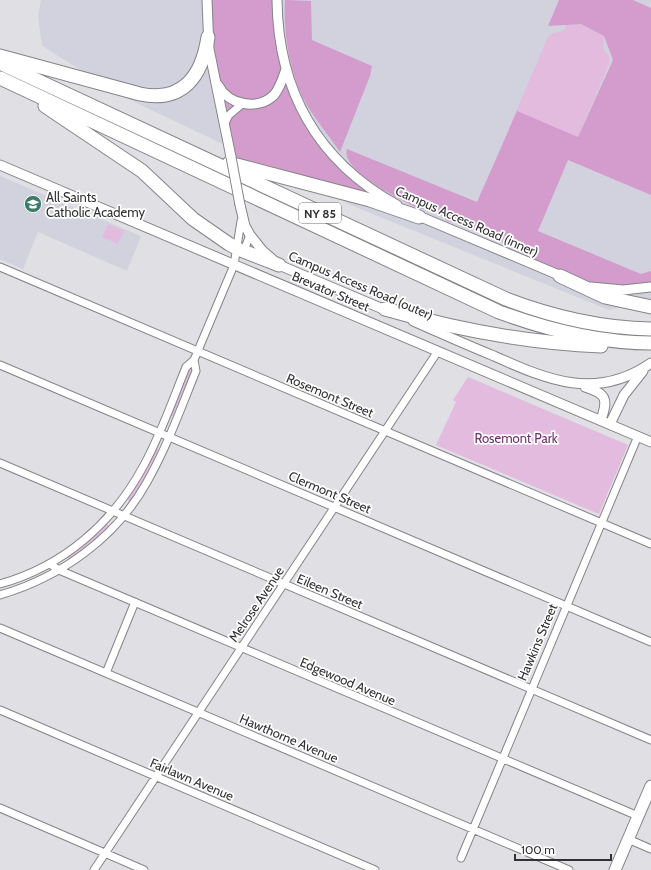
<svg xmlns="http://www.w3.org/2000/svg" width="651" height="870" font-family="Cabin,sans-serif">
<rect width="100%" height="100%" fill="#dfdfe4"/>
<path fill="#d2d2df" d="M41,0H651V301L609,310L353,206L126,98L42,46L38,16Z
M0,176L141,236L127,271L38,232L23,269L0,259Z"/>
<path fill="#e2bbde" d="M566,24H581L604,36L603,48L609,57V64L569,158L508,130L548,37L551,34L565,30Z
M108,224L124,231L118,244L102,237Z
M192,365L194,368L173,416L169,417L189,366Z
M468,377L628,445L599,514L436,445L456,402L453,400Z
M155,448L159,450C150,468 141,485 130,501H128L127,498Z
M106,524H108V528C96,540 84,550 69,559L68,558L67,556Z"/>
<path fill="#d39ccd" d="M207,0H277L286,69L320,145L337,165L369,194L236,160L224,97L216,82Z
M285,0L311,1L312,40L372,66L370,76L340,152C328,134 312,116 302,96C289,68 283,31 285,0Z
M559,0H633L651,8V195L568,160L538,231L641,274L651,271V287L606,289L536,262L533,255L463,224L447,221C443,213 428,208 419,209C402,200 340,171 347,149L477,202L517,111L578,137L613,60L604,36L581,24L548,26Z"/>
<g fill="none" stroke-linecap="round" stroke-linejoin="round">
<defs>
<path id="minor" d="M224,125L229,115L242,104
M243,253L250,235
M0,267L651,544
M0,365L651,642
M0,463L651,740
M50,564L59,570L638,816
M0,584C64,566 113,523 144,465C161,434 173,399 186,367L194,360L234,265L241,221
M0,595C61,577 116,538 147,482C167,447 181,408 196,371L194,360
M0,628L569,870
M106,673L135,602
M0,710L375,870
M0,808L144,870
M628,839L651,849
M461,858L638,436
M94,870L438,351"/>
<path id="tertiary" d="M207,0L209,49L231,157
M277,0C278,90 317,161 397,205
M218,85C228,105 258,111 274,95C280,88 283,78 286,69
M0,165L651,442
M240,205L245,226L250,235L262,250L279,265L390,312
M414,214L566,278
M591,287L623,290L651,287
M413,321C440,333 467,345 494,356C548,380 596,401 651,363
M585,387C607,394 608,399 601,420
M610,424L624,395L643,371"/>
<path id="primary" d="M615,870L651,786"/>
<path id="motorway" d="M0,56L140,94C183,103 202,76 208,37
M0,63L506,299C553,317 600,328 651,329
M0,78L499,312C548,330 599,343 651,343
M45,106L142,171L193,219L229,244L238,249L279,265
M229,163L370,200L419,217
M560,276L605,297L651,307
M385,309C458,330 526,343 601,346"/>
</defs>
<use href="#minor" stroke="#848489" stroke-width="9"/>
<use href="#tertiary" stroke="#848489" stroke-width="11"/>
<use href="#primary" stroke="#848489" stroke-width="13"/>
<use href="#motorway" stroke="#848489" stroke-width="15"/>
<use href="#minor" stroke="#fff" stroke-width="7"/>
<use href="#tertiary" stroke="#fff" stroke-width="9"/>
<use href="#primary" stroke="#fff" stroke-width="11"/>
<use href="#motorway" stroke="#fff" stroke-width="13"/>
<defs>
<path id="tertiary-bridge" d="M231,157L240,205"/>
</defs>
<use href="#tertiary-bridge" stroke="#848489" stroke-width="11" stroke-linecap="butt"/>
<use href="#tertiary-bridge" stroke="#fff" stroke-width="9"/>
</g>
<defs>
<symbol id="school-disc" viewBox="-11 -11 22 22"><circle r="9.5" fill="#3c7b69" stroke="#fff"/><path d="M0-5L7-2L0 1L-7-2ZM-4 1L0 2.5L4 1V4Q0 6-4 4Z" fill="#fff"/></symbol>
</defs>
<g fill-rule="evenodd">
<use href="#school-disc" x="23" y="194" width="20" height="20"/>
</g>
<g text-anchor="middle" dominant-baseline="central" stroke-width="3.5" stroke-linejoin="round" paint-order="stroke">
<rect fill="#fff" stroke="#707071" stroke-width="1" x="299" y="203" width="42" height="20" rx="3"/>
<g font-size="12" font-weight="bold" fill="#323234">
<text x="320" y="213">NY 85</text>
</g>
<g font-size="13" fill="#323234" stroke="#fff" text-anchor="start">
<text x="46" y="197">All Saints<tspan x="46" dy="15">Catholic Academy</tspan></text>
</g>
<g font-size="13" fill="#323234" stroke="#fff">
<text transform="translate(467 221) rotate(24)">Campus Access Road (inner)</text>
<text transform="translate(361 285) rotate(23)">Campus Access Road (outer)</text>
<text transform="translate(331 291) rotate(23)">Brevator Street</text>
<text transform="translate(330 395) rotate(23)">Rosemont Street</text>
<text transform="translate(330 492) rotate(23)">Clermont Street</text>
<text transform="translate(330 591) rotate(23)">Eileen Street</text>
<text transform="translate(256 604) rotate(-56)">Melrose Avenue</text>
<text transform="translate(537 642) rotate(-67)">Hawkins Street</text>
<text transform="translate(348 681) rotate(23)">Edgewood Avenue</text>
<text transform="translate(289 738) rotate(23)">Hawthorne Avenue</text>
<text transform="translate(192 779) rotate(23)">Fairlawn Avenue</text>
</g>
<g font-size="13" fill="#71306d" stroke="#fff">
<text x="516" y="438">Rosemont Park</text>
</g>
</g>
<path d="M515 854v6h96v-6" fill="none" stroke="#323234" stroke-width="2"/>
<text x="521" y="854" font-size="12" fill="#323234" stroke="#ffffff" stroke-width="3" paint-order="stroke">100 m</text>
</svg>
